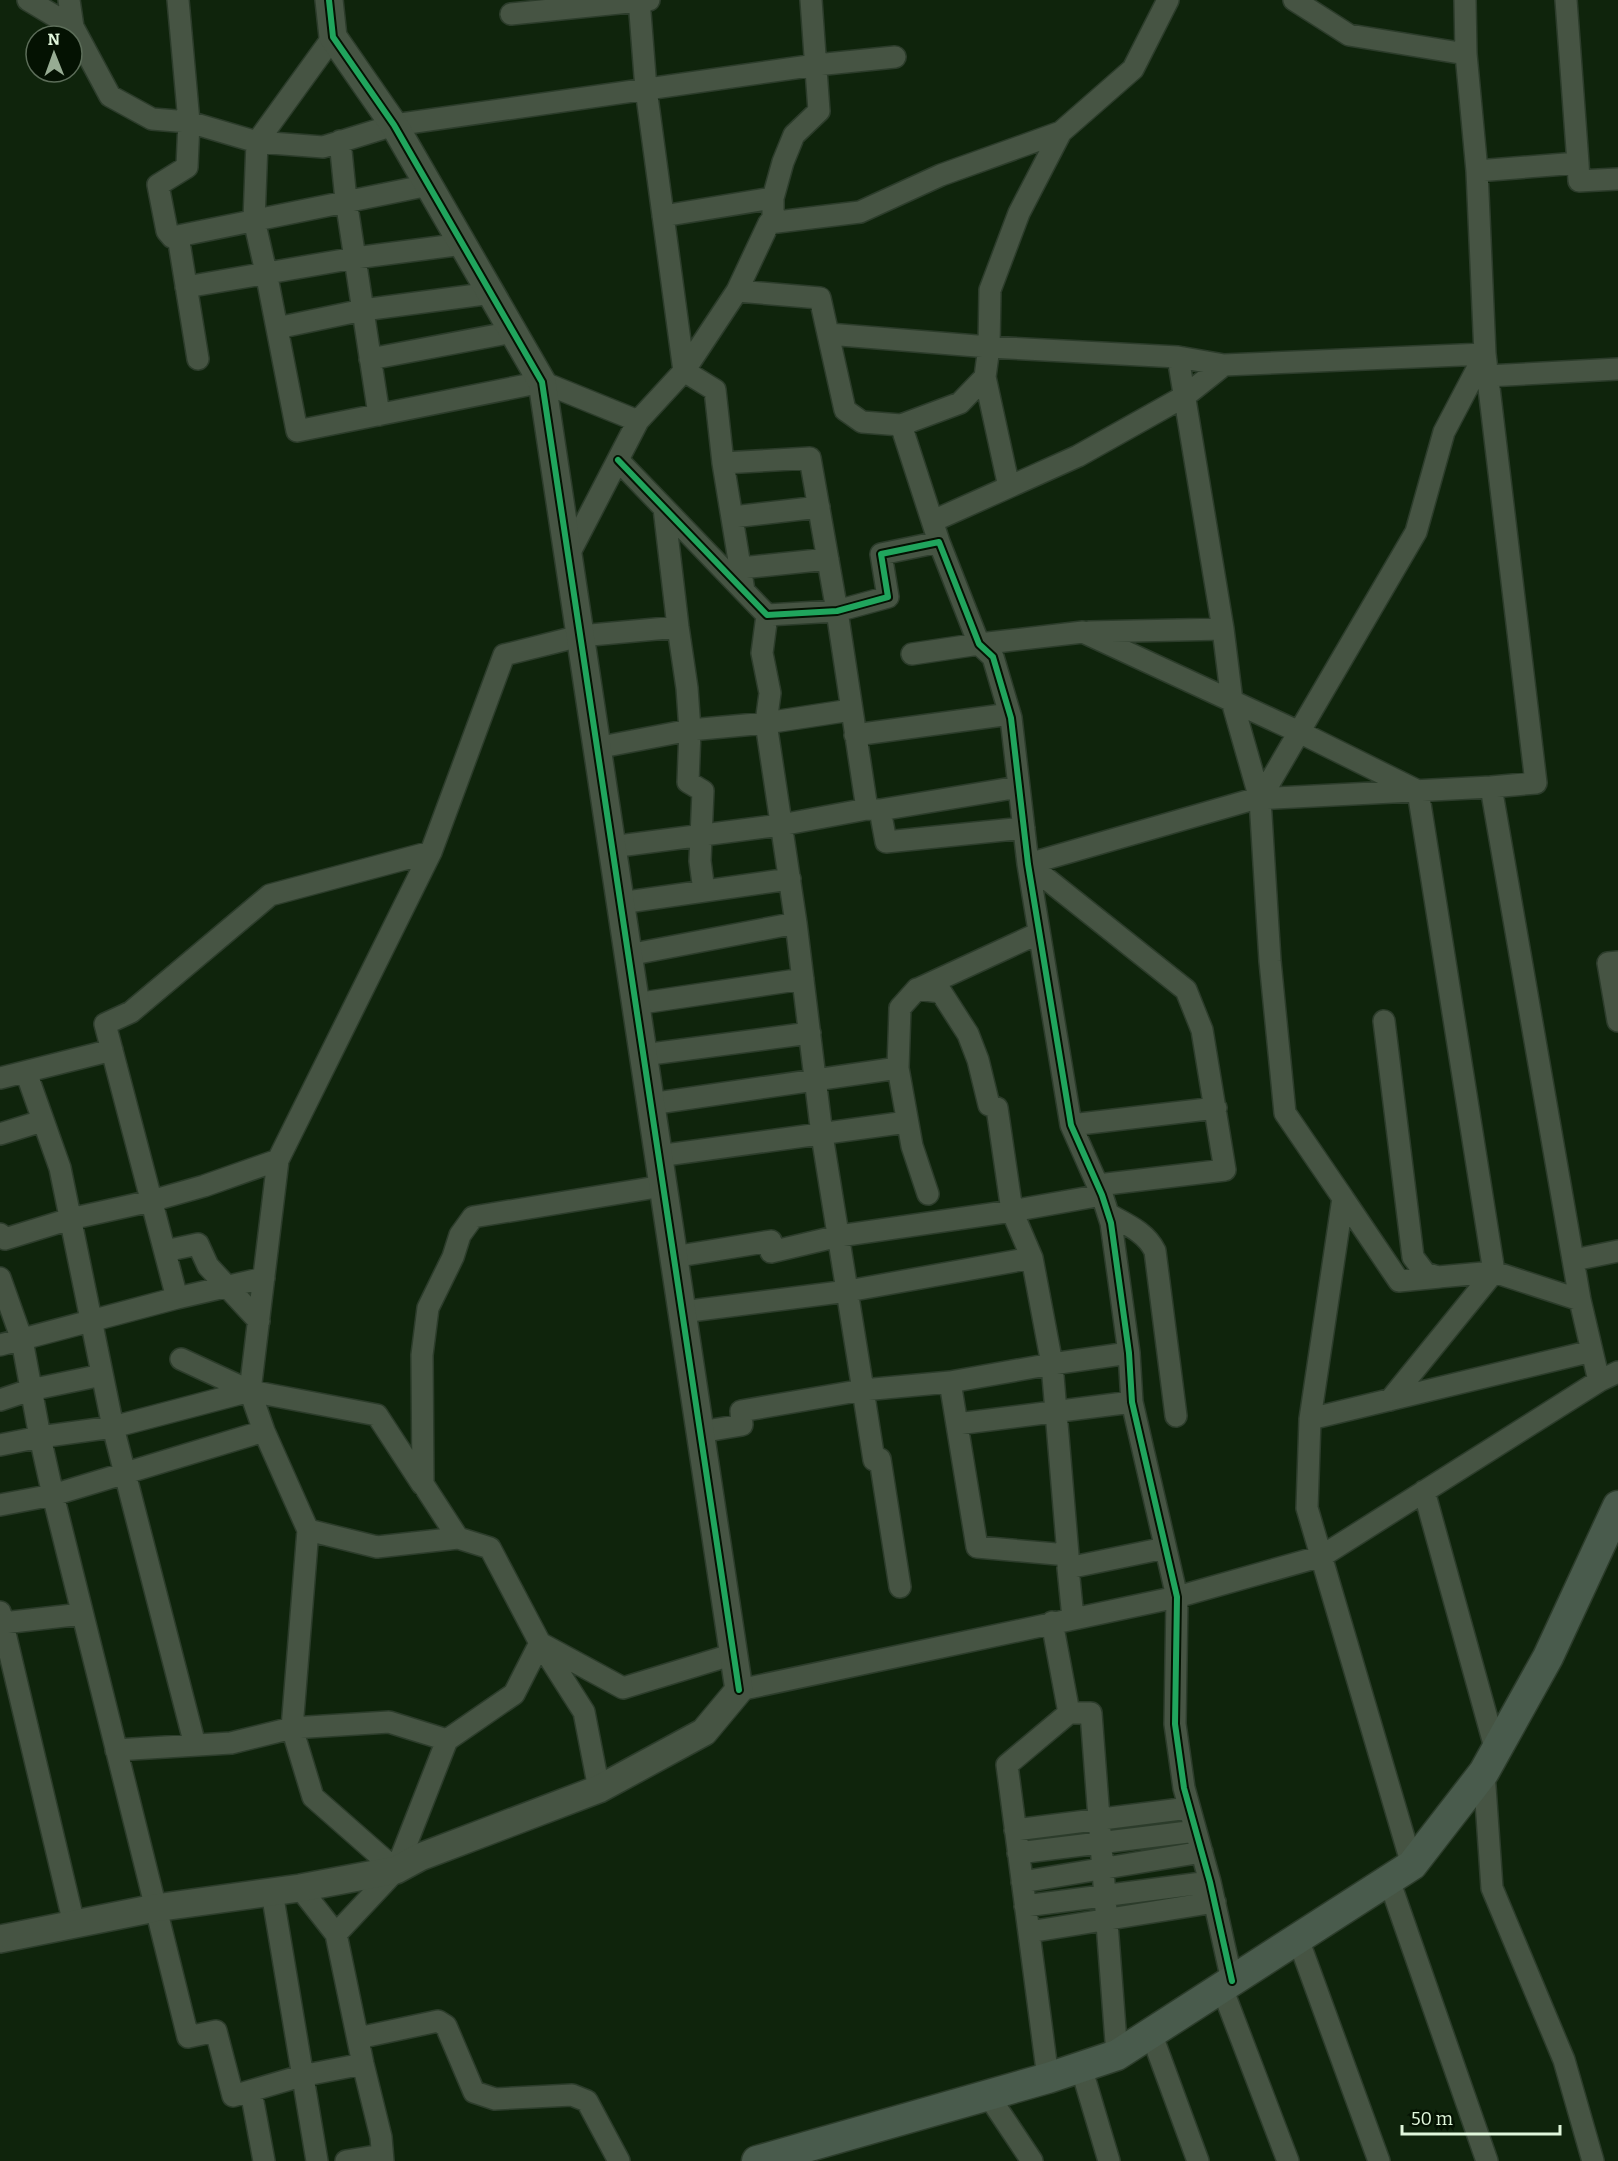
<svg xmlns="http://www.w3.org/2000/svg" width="1618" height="2161" font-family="Bitter,serif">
<rect width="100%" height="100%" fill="#0f240c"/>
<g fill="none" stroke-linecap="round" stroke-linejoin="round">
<defs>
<path id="minor" d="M28,0L73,27L110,96L152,119L189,122L257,142L323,147L394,125L816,65L895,57
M69,0L73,27
M178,0L189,122L187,167L158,185L167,231L172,237L178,236L198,359
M639,0L646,89L684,371L715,390L723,463L744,591
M1294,0L1349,35L1466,54L1477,171L1485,354L1536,783L1491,787L1580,1300L1599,1381
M1465,0L1466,54
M511,14L649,0
M333,37L257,142L254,220L266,272L297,431L542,382L638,421L568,556
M340,141L346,200L379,415
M1578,163L1579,181L1618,179
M1477,171L1578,163L1566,0
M663,216L773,198
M773,222V198L783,162L794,135L819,111L811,0
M178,236L429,185
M186,287L355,258L463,244
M737,291L820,298L845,410L862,422L901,425L939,542
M277,328L363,310L492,293
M828,334L989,347L1178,357L1224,365L1485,354
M1178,357L1223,629L1232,701L1260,799L1270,961L1285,1113L1343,1198L1310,1419
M370,359L513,332
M1487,376L1618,369
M985,377L1009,487
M638,421L684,371L737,291L769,223L860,212L941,175L1061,132L1133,69L1168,0
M901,425L960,403L985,377L989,347L990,290L1019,213L1061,132
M618,460L767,615L837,611L888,597L881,554L939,542L979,644L993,657L1011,718L1028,864L1071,1125L1102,1195L1111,1223L1129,1353L1132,1402L1177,1597L1175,1724L1184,1788L1210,1882L1232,1981
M723,463L810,458L837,611L867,809L880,810L886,842L1024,828
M664,508L678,627L687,688L690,730L688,782L703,791L700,861L704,891
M733,517L819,507
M933,521L1078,456L1185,396L1224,365
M741,568L828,559
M767,615L762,653L770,693L766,723L796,923L822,1135L863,1390L950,1382L977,1547L1068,1555V1568L1165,1548
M1089,632L1223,629
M912,654L979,644L1083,632L1299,732L1418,791L1494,1272L1580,1300
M855,735L1010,714
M596,748L690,730L766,723L851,710
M1260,799L1416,532L1444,432L1485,354
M880,810L1018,787
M611,847L781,825L867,809
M1028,864L1186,990L1202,1030L1225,1170L1098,1185
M1028,864L1254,799L1491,787
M620,903L790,879
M628,955L796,923
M1618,962L1608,963L1618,1021
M918,989L1039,933
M635,1004L803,979
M1384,1021L1413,1257L1425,1273L1438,1277L1494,1272
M643,1055L810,1033
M26,1072L60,1168L113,1427L195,1745
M0,1078L112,1050
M650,1104L898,1068
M1071,1125L1216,1108
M0,1134L42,1121
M658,1156L907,1122
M928,1194L912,1146L898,1068L900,1008L917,989L941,992L968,1034L978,1060L989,1105L997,1108L1012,1211L1032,1258L1052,1364L1068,1555
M1343,1198L1399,1281L1440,1277
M1108,1214C1126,1224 1146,1232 1155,1251L1176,1416
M0,1234L5,1239L70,1219L151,1201L204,1186L278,1160
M165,1251L198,1244L208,1266L259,1321
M673,1257L771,1241V1252L839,1236L1012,1211L1102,1195
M1574,1260L1618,1251
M0,1278L22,1340L40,1437L53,1495L188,2037L216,2031L233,2096L301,2076L363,2064
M264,1278L177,1298L105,1024L131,1012L270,895L431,852
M682,1312L848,1291L1032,1258
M0,1345L177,1298
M181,1359L250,1391L377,1415L422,1484
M950,1382L1052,1364L1129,1353
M0,1400L30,1390L102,1375
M1390,1400L1494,1272
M957,1424L1132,1402
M700,1432L742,1425L741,1411L863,1390L874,1460L880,1459L900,1587
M0,1445L40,1437L113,1427L250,1391
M1424,1491L1496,1751
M0,1505L53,1495L264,1431
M308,1530L377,1547L458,1538L490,1548L540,1643L514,1694L447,1740L396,1870L336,1934L363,2064L381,2137L383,2161
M458,1538L423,1484L422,1355L428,1308L453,1257L460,1235L473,1217L663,1186
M1068,1568L1073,1618
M0,1612L74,1924
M1052,1622L1069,1713H1091L1117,2055
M3,1623L82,1614
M540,1643L623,1688L734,1654
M542,1646L584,1712L599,1789
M739,1690L1177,1597L1322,1556L1599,1381L1618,1372
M116,1750L231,1743L292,1728L389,1722L447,1740
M1484,1772L1492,1888L1564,2060L1593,2161
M1015,1830L1189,1808
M1018,1853L1196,1831
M1412,1865L1307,1508L1310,1419L1592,1351
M396,1870L313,1797L292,1728L308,1530L264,1431L250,1391L278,1160L431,852L504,655L580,636L678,627
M1389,1880L1487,2161
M1022,1882L1202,1852
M300,1888L336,1934
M272,1892L317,2161
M1025,1906L1210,1882
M1029,1932L1215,1902
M1298,1939L1379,2161
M1222,1988L1288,2161
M1151,2033L1198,2161
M358,2038L438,2021L446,2026L474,2092L495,2099L572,2095L587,2101L619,2161
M1081,2067L1109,2161
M1048,2078L1007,1765L1069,1713
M251,2091L264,2161
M988,2095L1032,2161
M346,2161L382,2155"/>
<path id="tertiary" d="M0,1939L155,1908L300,1888L396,1870L420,1857L599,1789L704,1732L739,1690L542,382L394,125L333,37L329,0"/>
<path id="secondary" d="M757,2161L1048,2078L1117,2055L1412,1865L1484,1772L1548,1657L1618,1506"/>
</defs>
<use href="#minor" stroke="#2c3c2b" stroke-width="24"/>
<use href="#tertiary" stroke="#2c3c2b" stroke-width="30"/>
<use href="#secondary" stroke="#2c3c2b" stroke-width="33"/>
<use href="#minor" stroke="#465443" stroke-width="21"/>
<use href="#tertiary" stroke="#465443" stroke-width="27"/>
<use href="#secondary" stroke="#495b4c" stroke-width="30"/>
<defs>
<path id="cycleway" d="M329,0L333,37L394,125L542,382L739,1690
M618,460L767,615L837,611L888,597L881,554L939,542L979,644L993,657L1011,718L1028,864L1071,1125L1102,1195L1111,1223L1129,1353L1132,1402L1177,1597L1175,1724L1184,1788L1210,1882L1232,1981"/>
</defs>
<use href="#cycleway" stroke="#041202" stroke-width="10"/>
<use href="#cycleway" stroke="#20a55d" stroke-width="6"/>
</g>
<g transform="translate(54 54) rotate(359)"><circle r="28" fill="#041202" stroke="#5c6d59" stroke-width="1.5"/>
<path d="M0-4.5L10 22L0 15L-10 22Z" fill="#97ac93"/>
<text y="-9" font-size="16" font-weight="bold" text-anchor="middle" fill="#e0f6db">N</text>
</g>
<path d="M1402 2125v9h158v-9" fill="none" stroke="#e0f6db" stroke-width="3"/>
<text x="1411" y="2125" font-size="18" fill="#e0f6db" stroke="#041202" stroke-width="4.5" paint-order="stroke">50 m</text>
</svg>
